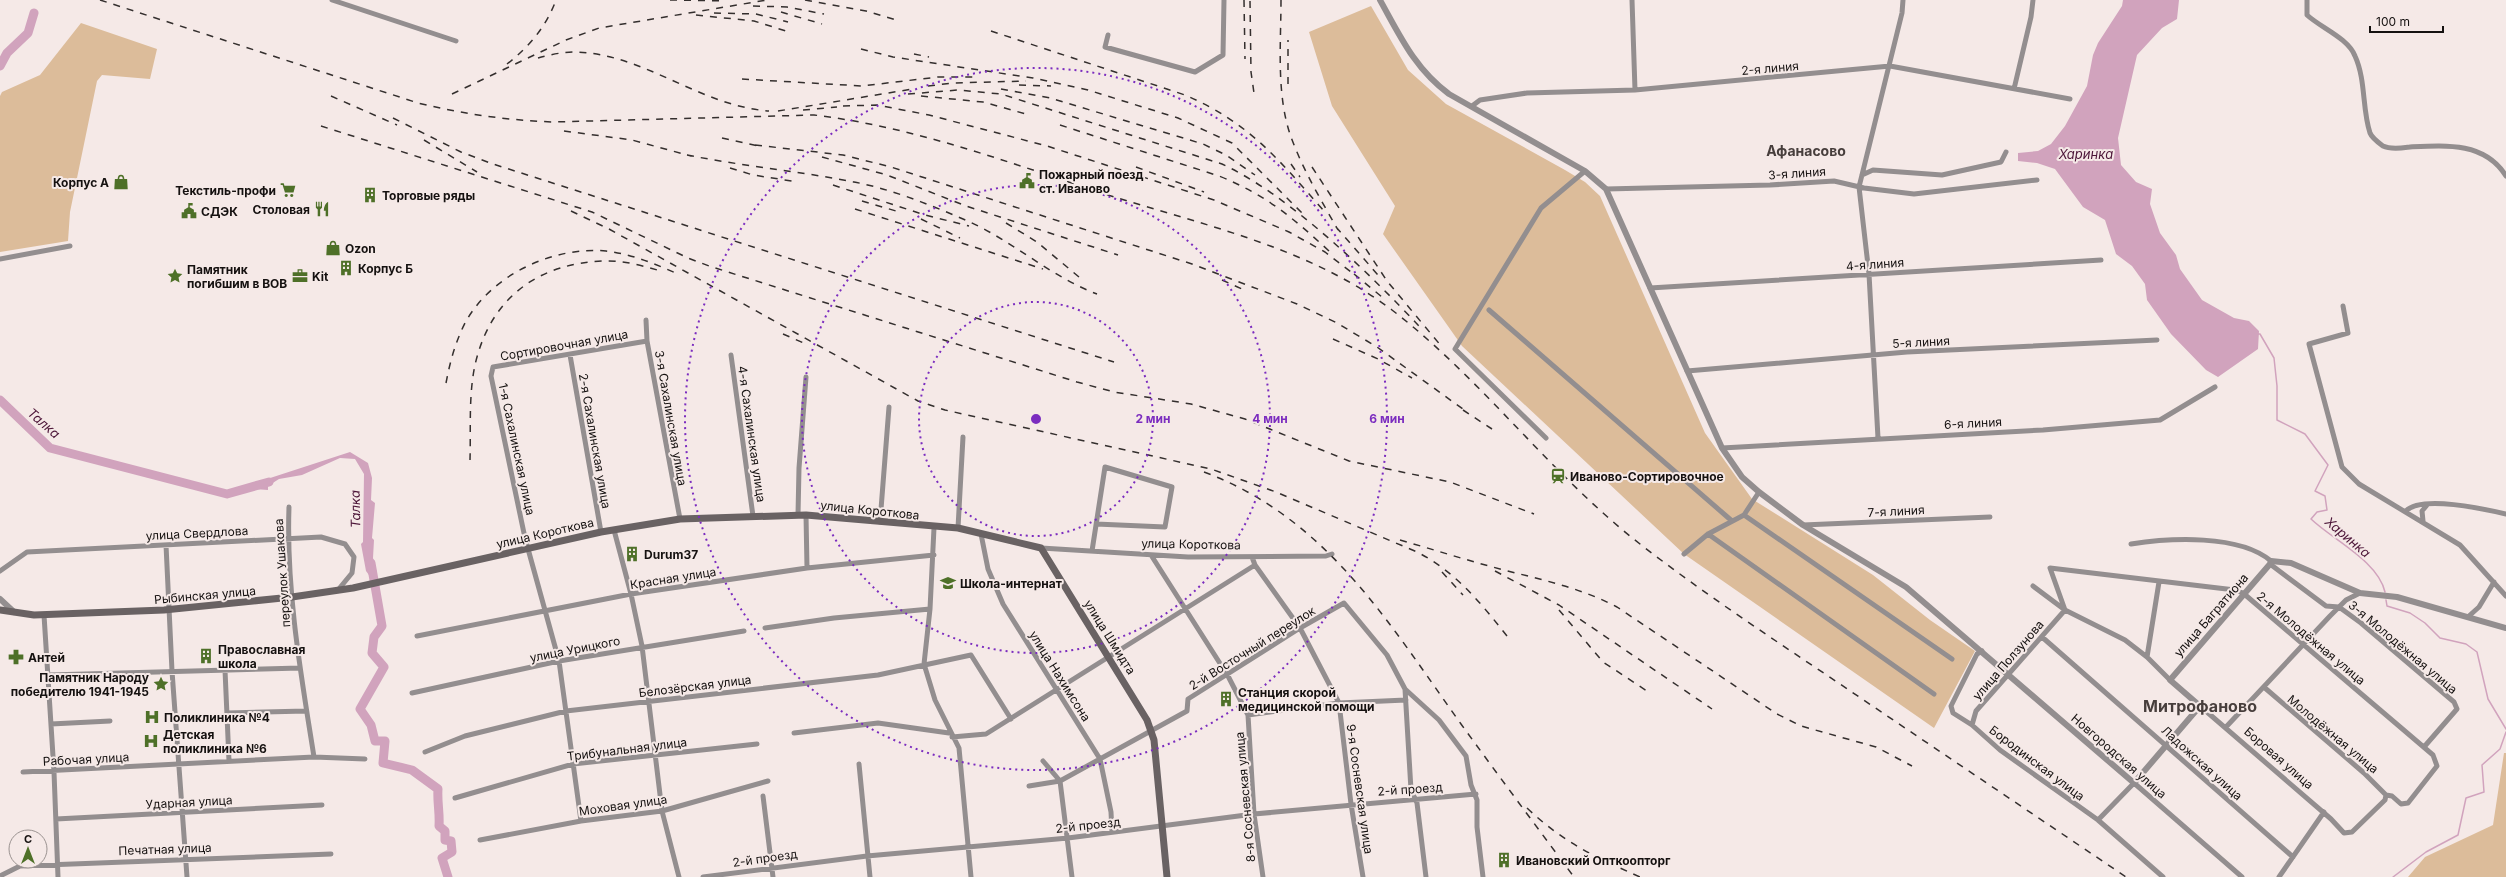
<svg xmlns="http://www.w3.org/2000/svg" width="2506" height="877" font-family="Inter,sans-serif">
<rect width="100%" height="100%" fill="#f5e9e7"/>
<path fill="#dcbc9a" d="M1371,6L1408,70L1446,104L1565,170L1585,182L1600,196L1705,433L1752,499L1873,575L1930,620L1975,651L1934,728L1684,554L1462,346L1383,234L1395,206L1332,106L1309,32Z
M81,23L157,49L150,79L102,75L97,81L70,212L68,241L0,252V96L2,92L40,75Z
M2504,753H2506V877H2408L2425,857L2493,825Z"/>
<path fill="#d1a3bd" d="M2123,0H2179L2177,19L2162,28L2137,55L2118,138L2121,165L2136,182L2152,189L2150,204L2160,233L2176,255L2180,269L2202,300L2234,318L2249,321L2259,331L2258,349L2218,377L2206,370L2171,334L2147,300L2145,284L2132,266L2116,254L2105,220L2083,207L2055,169L2037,163L2018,161V153L2038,151L2051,144L2065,126L2087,86L2093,55L2098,43L2122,6Z
M350,452L368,463L372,478L371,500L375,503L372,538L374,540L373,558L377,573L369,575L366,571L361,544L363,542L364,474L355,459L340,458L302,475L279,479L268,486V490L254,489L264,480Z"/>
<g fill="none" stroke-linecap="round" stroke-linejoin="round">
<path stroke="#d1a3bd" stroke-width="1.5" d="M2258,334H2260L2274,358L2277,386V420L2305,434L2328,465L2315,491L2325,496L2327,510L2317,512L2311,519C2333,540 2378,561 2385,592
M2386,600L2387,606L2410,613L2425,623L2440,638L2466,644L2477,652L2488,699L2506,729
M2393,877L2426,852L2458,835L2466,798L2484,792L2482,765L2500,749L2506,732"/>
<path stroke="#d1a3bd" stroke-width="9" d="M0,66L7,53L28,33L34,13
M0,400L50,448L227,494L269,482
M371,563L382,626L374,637L372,653L384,667L360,709L371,725L375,741H385L383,763L412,770L438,789C437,802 440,813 439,826L445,831V840L451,841L452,852L442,858L448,877"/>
<path stroke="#938e8f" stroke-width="5" d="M332,0L456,41
M1632,0L1635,90
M2307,0V15C2321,28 2348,38 2355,56C2366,80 2362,109 2370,133C2372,138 2379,143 2383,146C2391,150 2402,148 2410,147C2446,145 2485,142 2506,176
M1108,35L1105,47L1195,72L1223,55L1224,0
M2014,89L2031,17L2033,0
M1472,106L1480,100L1527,93L1635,90L1890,66L2070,99
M1862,175L1873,170L1942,175L2001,162L2006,152
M1606,189L1770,185L1834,181L1864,188L1914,194L2037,180
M0,259L70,246
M1650,288L2101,260
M2343,306L2348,333L2309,344L2342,467L2359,484L2460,545L2506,596
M1489,310L1732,521
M646,320L647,341L680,519
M570,355L601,532
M731,355L753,516
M1687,371L1907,352L2157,340
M1546,438L1455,349L1541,208L1585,171
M1878,438L1869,274L1859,187L1902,13L1903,0
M1722,448L2043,430L2160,420L2215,387
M289,507C286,590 301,675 314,757
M2406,511C2421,495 2485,509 2506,514
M798,515L799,468L806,377
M806,515L807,568
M1744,515L1952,659
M2423,521L2422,511L2427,505
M880,522L889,407
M1803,525L1990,517
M934,528L930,609L924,664L935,700L959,748L971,877
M958,528L963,437
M614,530L631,594L642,646L662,811L679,877
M981,534L988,569L1003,604L1100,759L1111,812L1112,832
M1708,534L1934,694
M2131,544C2170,538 2239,534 2271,561
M166,545L172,671L187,877
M1041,548L1188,557L1326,556L1332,554
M1092,551L1105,467L1172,487L1165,527L1096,524
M1684,554L1708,534L1744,515L1759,492
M1151,555L1228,676L1248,715L1254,814L1263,877
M1252,557L1255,565L1300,628L1339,703L1351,804L1363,877
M2270,564L2326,606L2339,607L2361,623L2454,702L2457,709L2424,747
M0,571L27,552L321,537L345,544L354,557L352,573L338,590
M44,615L54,772L58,877
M2469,616L2479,607L2494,582
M765,628L834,618L930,609
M417,636L631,594L807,568L934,555
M2042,637L2293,857
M1982,651L1977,654L1951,706L1953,713L1972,725L2000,750L2098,820L2163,877
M2147,657L2159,582
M225,670L229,761
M49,675L300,668
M2170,680L2147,657L2125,640L2065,610L2050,568L2235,590L2243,593L2433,755L2437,766L2408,803L2401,804L2392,796L2386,795
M2265,688L2364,773L2386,795
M1405,689L1411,790L1417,803L1426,877
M412,693L559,661L744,631
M2200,706L2331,819L2344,833L2352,832L2385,800L2386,795
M227,713L306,711
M1248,715L1339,703L1406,700
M51,724L110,721
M1972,725L1976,711L2065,610L2033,586
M2226,727L2330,616L2346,600L2360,593
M794,733L878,723L949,733
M952,737L986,734L1255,565
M425,752L465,736L566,711L878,675L971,655L1011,719
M1043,761L1060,781
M859,764L870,877
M23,772L314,757L365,759
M1060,781L1072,877
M1029,786L1060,781L1187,711L1188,699L1300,628L1344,603L1387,655L1405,689L1439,720L1466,756L1471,785L1477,800V827L1483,877
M763,796L773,877
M455,798L573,764L757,744
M56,819L322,805
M2098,820L2134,783L2242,877
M581,821L559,661L525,538L491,376L493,367L647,341
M480,840L581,821L662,811L768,781
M2,875L20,866L331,854
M703,877L867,856L1068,838L1254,814L1476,794
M2279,877L2324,812"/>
<path stroke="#938e8f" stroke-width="6" d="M1380,0C1400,36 1415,69 1449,94L1585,171L1606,189L1722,448L1742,477L1759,492L1803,525L1906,587L2134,783L2200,706L2170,680L2270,564L2271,561L2291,563L2360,593L2397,597L2506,628
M0,599L14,612"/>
<path stroke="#696263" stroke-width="7" d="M0,610L34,615L164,610L292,597L353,588L601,532L680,519L806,515L958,528L1041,548L1147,720L1154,740L1167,877"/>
<path stroke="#342f2e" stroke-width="1.5" stroke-dasharray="7 7" stroke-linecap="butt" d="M100,0L418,103C463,114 506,120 552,122L814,115C915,127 1010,163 1105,194C1202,225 1309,247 1392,310C1482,379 1550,474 1640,544C1703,593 1770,637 1837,682C1933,747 2030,812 2126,877
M670,0L726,1
M805,0L866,11L896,20
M1244,0L1245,59
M1281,0C1281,44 1276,95 1291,137C1303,170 1321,200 1338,230
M1250,1L1251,72L1254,93
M753,6L787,7L824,14
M781,12L822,24
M714,13L756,14L788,22
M696,15L754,21L786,31
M991,31L1185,95C1250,123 1279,160 1324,211
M861,49L893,57L1033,78L1088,90L1178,118L1232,143L1302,213
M914,54L929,57
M538,58C549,55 562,52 574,52C644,53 699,106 769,111
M507,64C529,47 546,27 556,0
M742,79L862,86L938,77H975
M1288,84V40
M1019,85L1051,86
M928,86L953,83L1026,81
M1001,89L1050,98L1203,144L1226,155L1255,175
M452,94L566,40L599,28L767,0
M908,94L958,90L1001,94L1222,164C1289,195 1368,272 1419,326
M331,96L397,125
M921,96L983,102L1026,114
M843,106L877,105L929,115L1047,146L1214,200L1289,232L1325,252L1359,278
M803,110L837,107
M778,111L913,89
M393,118L461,152L493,164L1114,362
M1060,125L1219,176C1266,195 1292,217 1329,251
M321,126L592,212L688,258L709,266L1077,382L1114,392L1191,404L1245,419L1349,461L1450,482L1534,514
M564,131L632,140L691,156
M722,138L759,146
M424,140L477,172
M755,145L843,155L891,167L1192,264L1297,304L1337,323L1377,347L1467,412
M687,155C742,166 798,171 854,182C891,189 928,204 963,219C1011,239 1049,276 1097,294
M822,157L887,175L966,206L1118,255
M1291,164L1300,177
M1136,167L1204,192
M1312,167L1387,281L1442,347
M730,168L753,175L798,182
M833,185L925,215L969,226
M862,201L896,211
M855,209L1043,269
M571,211L609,229L918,401L945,410L1211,469L1276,492L1417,552C1458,573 1483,606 1511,641
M921,219L960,238
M1006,223L1037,242L1079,277
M1336,227L1378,275
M1354,274L1382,297
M1222,280L1242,289
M783,334L806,344
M1333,339L1378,359L1412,378
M446,383C450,362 455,343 465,323C491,275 553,246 606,251C632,254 655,264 678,274
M1463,410L1492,429
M470,460C471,427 468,389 477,357C494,295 541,263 604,261C623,260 643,266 661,271
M1204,472C1327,518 1388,622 1461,724C1498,775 1536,826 1574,877
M1400,540C1435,550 1469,561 1504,570C1543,580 1581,588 1617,607L1777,714L1801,726L1876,747L1912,766
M1495,571L1559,605L1712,709
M1442,572L1463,595
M1559,610L1603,662L1647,691
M1527,808C1564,843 1595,857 1640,877"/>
</g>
<g fill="none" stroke="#7b2cbf" stroke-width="2" stroke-dasharray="2 4">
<circle cx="1036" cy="419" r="117"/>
<circle cx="1036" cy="419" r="234"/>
<circle cx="1036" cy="419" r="351"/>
</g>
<defs>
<symbol id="civic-bare" viewBox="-9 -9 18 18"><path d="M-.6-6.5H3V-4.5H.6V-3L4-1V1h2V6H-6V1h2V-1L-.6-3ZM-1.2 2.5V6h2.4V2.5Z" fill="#4e7028" stroke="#f5e9e7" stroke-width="2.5" paint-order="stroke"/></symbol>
<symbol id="shop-bare" viewBox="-9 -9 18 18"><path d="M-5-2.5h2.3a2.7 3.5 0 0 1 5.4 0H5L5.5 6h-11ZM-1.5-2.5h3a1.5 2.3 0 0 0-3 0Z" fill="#4e7028" stroke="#f5e9e7" stroke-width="2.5" paint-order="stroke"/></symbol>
<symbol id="supermarket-bare" viewBox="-9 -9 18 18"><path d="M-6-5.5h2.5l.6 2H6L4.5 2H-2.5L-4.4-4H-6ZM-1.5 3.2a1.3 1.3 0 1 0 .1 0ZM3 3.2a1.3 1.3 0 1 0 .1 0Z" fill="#4e7028" stroke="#f5e9e7" stroke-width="2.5" paint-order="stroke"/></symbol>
<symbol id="building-bare" viewBox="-9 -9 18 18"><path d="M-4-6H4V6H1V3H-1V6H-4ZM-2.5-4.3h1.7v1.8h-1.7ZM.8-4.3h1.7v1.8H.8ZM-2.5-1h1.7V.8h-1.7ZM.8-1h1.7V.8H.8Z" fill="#4e7028" stroke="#f5e9e7" stroke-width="2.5" paint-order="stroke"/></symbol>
<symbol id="restaurant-bare" viewBox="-9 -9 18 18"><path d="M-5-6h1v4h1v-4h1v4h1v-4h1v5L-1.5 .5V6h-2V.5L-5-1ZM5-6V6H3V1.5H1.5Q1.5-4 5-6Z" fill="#4e7028" stroke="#f5e9e7" stroke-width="2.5" paint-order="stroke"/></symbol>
<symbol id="sight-bare" viewBox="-9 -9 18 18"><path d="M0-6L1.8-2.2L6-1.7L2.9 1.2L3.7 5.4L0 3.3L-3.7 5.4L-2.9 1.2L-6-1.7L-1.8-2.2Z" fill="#4e7028" stroke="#f5e9e7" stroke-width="2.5" paint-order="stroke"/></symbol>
<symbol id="office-bare" viewBox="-9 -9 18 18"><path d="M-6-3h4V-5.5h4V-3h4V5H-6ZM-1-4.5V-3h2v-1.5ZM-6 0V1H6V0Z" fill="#4e7028" stroke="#f5e9e7" stroke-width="2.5" paint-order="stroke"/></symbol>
<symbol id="station-bare" viewBox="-9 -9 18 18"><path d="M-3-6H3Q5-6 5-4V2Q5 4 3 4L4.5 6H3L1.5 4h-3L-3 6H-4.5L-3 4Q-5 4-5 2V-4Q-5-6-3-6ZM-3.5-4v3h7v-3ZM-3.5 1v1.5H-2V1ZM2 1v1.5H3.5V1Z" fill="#4e7028" stroke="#f5e9e7" stroke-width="2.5" paint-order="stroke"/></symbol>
<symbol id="school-bare" viewBox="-9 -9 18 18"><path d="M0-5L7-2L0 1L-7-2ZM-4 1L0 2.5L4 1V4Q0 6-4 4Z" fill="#4e7028" stroke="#f5e9e7" stroke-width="2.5" paint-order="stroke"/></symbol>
<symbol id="pharmacy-bare" viewBox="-9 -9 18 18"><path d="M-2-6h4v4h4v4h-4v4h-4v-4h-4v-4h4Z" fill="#4e7028" stroke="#f5e9e7" stroke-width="2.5" paint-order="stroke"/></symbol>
<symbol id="hospital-bare" viewBox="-9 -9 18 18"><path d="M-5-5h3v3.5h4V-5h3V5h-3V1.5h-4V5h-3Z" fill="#4e7028" stroke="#f5e9e7" stroke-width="2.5" paint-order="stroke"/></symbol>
</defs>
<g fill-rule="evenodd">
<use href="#civic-bare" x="1016" y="170" width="22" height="22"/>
<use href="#shop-bare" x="110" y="171" width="22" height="22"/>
<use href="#supermarket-bare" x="277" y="179" width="22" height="22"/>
<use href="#building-bare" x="359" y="184" width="22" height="22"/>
<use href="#restaurant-bare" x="311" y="198" width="22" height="22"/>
<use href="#civic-bare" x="178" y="200" width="22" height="22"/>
<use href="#shop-bare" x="322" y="237" width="22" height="22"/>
<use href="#building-bare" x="335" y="257" width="22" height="22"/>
<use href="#sight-bare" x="164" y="265" width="22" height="22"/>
<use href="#office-bare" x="289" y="265" width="22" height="22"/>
<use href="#station-bare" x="1547" y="465" width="22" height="22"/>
<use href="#building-bare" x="621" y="543" width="22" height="22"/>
<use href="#school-bare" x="937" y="572" width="22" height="22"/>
<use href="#building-bare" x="195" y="645" width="22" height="22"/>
<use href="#pharmacy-bare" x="5" y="646" width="22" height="22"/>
<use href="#sight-bare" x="150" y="673" width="22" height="22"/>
<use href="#building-bare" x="1215" y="688" width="22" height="22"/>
<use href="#hospital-bare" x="141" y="706" width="22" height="22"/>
<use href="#hospital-bare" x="140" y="730" width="22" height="22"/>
<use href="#building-bare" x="1493" y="849" width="22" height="22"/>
</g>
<g text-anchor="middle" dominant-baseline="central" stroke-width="4" stroke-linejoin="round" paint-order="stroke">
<g font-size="12" fill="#151110" stroke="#f5e9e7">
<text transform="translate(1770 68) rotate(-5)">2-я линия</text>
<text transform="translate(1797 173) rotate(-4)">3-я линия</text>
<text transform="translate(1875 264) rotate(-4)">4-я линия</text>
<text transform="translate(1921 342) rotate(-3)">5-я линия</text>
<text transform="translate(564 345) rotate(-10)">Сортировочная улица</text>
<text transform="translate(671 418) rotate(80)">3-я Сахалинская улица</text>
<text transform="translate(1973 423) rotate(-3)">6-я линия</text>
<text transform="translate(752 434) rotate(82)">4-я Сахалинская улица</text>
<text transform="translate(595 441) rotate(80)">2-я Сахалинская улица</text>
<text transform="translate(517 449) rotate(78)">1-я Сахалинская улица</text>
<text transform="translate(870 510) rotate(6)">улица Короткова</text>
<text transform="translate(1896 511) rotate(-3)">7-я линия</text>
<text transform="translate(197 533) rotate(-3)">улица Свердлова</text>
<text transform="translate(545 533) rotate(-13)">улица Короткова</text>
<text transform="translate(1191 544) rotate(1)">улица Короткова</text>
<text transform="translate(282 573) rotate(-94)">переулок Ушакова</text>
<text transform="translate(673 578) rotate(-9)">Красная улица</text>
<text transform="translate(205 595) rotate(-5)">Рыбинская улица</text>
<text transform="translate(2211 615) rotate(-49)">улица Багратиона</text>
<text transform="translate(1110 637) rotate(58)">улица Шмидта</text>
<text transform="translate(2311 638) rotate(40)">2-я Молодёжная улица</text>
<text transform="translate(2403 647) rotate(40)">3-я Молодёжная улица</text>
<text transform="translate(1252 648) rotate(-32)">2-й Восточный переулок</text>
<text transform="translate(575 649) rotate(-11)">улица Урицкого</text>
<text transform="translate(2008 660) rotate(-49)">улица Ползунова</text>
<text transform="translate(1060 676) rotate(58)">улица Нахимсона</text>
<text transform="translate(695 686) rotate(-7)">Белозёрская улица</text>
<text transform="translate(2333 734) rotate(40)">Молодёжная улица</text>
<text transform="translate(627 749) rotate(-7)">Трибунальная улица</text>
<text transform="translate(2119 756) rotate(41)">Новгородская улица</text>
<text transform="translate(2279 758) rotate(41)">Боровая улица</text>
<text transform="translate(86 759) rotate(-3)">Рабочая улица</text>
<text transform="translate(2037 763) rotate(37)">Бородинская улица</text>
<text transform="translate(2202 763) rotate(42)">Ладожская улица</text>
<text transform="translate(1360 789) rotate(82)">9-я Сосневская улица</text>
<text transform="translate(1410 789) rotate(-4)">2-й проезд</text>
<text transform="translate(1245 797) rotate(-95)">8-я Сосневская улица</text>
<text transform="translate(189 802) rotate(-3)">Ударная улица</text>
<text transform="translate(623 805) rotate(-8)">Моховая улица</text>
<text transform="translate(1088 825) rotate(-6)">2-й проезд</text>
<text transform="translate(165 849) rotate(-2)">Печатная улица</text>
<text transform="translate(765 858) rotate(-8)">2-й проезд</text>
</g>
<g font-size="12" font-weight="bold" fill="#151110" stroke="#f5e9e7" text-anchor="start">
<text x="1039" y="174">Пожарный поезд<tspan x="1039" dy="14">ст. Иваново</tspan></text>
<text x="109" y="182" text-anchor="end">Корпус А</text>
<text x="276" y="190" text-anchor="end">Текстиль-профи</text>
<text x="382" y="195">Торговые ряды</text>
<text x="310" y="209" text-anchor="end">Столовая</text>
<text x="201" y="211">СДЭК</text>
<text x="345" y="248">Ozon</text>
<text x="358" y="268">Корпус Б</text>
<text x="187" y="269">Памятник<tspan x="187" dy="14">погибшим в ВОВ</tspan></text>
<text x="312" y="276">Kit</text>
<text x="1570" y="476">Иваново-Сортировочное</text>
<text x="644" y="554">Durum37</text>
<text x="960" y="583">Школа-интернат</text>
<text x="218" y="649">Православная<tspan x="218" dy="14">школа</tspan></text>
<text x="28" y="657">Антей</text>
<text x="149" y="677" text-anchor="end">Памятник Народу<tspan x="149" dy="14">победителю 1941-1945</tspan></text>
<text x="1238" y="692">Станция скорой<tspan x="1238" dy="14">медицинской помощи</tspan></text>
<text x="164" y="717">Поликлиника №4</text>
<text x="163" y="734">Детская<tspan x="163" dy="14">поликлиника №6</tspan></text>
<text x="1516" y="860">Ивановский Опткоопторг</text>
</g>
<g font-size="13" font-style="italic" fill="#4c1538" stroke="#f5e9e7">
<text x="2086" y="154">Харинка</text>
<text transform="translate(44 423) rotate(41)">Талка</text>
<text transform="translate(355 509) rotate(-91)">Талка</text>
<text transform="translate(2348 537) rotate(40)">Харинка</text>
</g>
<g font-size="14" font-weight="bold" fill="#473e3c" stroke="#f5e9e7">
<text x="1806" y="150">Афанасово</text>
</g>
<g font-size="16" font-weight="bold" fill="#473e3c" stroke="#f5e9e7">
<text x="2200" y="706">Митрофаново</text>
</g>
</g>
<circle cx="1036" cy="419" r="6" fill="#7b2cbf" stroke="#f5e9e7" stroke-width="2"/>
<g font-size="12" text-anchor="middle" font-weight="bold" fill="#7b2cbf" stroke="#f5e9e7" stroke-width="4" stroke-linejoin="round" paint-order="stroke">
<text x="1153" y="423">2 мин</text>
<text x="1270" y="423">4 мин</text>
<text x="1387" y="423">6 мин</text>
</g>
<g transform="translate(28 849)"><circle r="19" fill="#f5e9e7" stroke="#9b9391"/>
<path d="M0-3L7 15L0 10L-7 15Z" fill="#4e7028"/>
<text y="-6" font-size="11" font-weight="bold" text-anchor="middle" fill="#151110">С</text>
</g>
<path d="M2370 26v6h73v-6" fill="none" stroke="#151110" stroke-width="2"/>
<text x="2376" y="26" font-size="12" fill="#151110" stroke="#f5e9e7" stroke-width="3" paint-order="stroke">100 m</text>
</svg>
